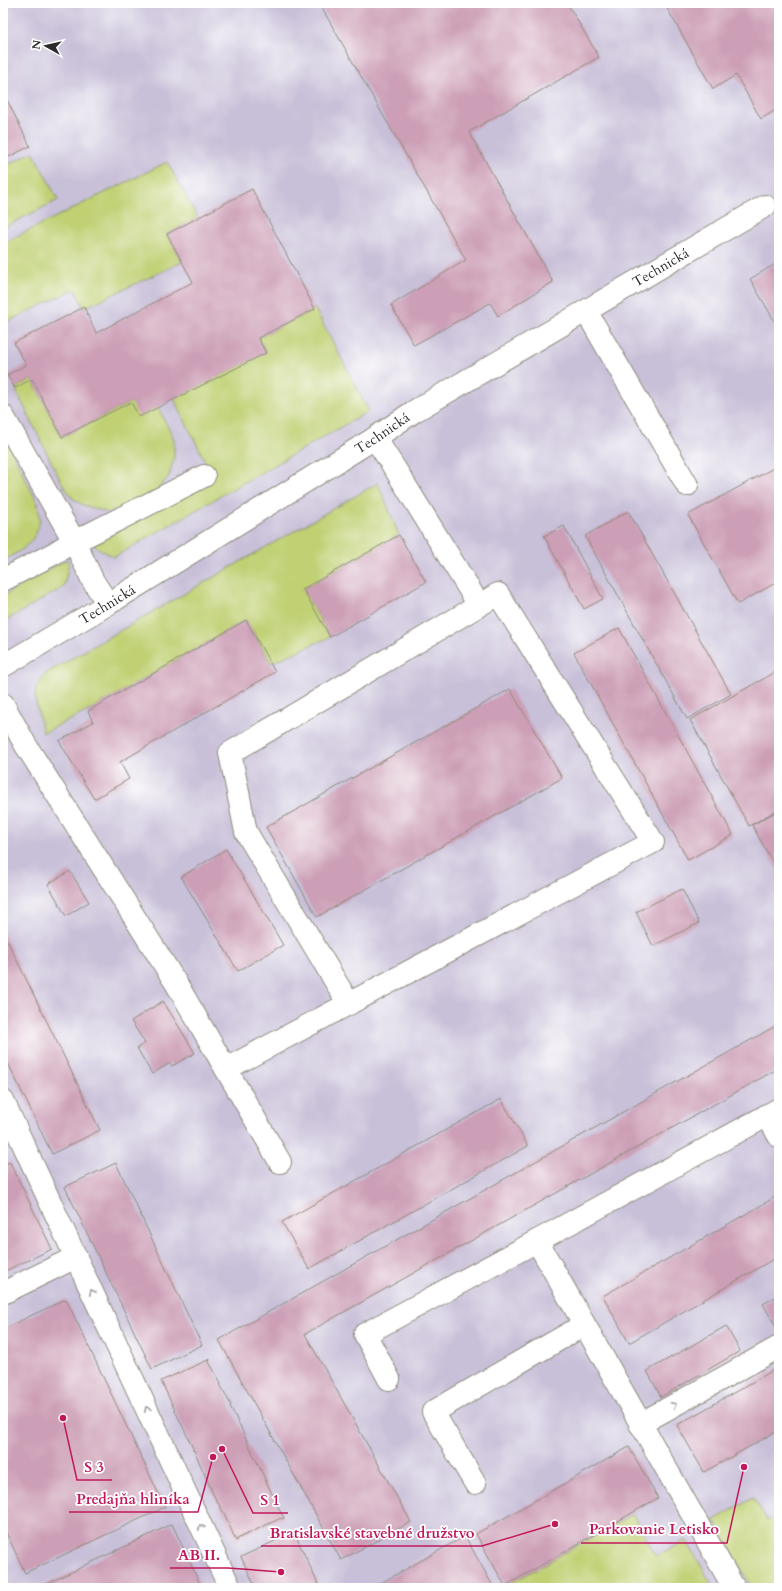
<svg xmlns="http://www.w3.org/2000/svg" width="782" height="1591" font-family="Cardo,serif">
<rect width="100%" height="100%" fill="#fff"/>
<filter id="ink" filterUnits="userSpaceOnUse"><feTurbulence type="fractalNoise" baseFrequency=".025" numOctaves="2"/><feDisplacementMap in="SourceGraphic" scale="8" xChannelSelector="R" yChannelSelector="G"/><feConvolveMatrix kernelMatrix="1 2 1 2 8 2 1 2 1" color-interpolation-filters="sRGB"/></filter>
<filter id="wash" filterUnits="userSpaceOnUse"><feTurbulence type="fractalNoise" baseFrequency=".012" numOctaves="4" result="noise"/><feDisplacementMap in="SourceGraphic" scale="16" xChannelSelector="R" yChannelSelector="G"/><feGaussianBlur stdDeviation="0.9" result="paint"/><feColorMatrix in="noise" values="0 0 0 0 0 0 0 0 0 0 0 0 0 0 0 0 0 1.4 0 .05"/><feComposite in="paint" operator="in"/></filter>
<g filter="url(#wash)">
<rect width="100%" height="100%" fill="#f1e8d0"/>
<path fill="#c8bfd8" d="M3,3H779V1588H3Z"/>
<path fill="#c0d073" stroke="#767e4f" d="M33,152L58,200L3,228V167Z
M167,162L198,218L167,234L182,262L84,308L75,289L3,324V243Z
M315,309L369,411L114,557L93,545L213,477L174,399L266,352L258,338Z
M32,379L62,437L131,402L158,407L174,439V458L169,476L156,492L109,513L83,505L72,498L60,480L15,388Z
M3,434L38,504L40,520L36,534L31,541L23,549L3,561Z
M378,483L399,535L303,589L330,637L271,663L246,620L88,711L43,733L35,699L36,689L46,673Z
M67,559L69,563L64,587L3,622V596Z
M753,1498L768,1521L779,1514V1588H752L714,1520Z
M633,1514L656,1556L686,1540L714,1588H502Z"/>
<g id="blocks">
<path fill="#cc9fb6" d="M319,3H567L599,57L469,132L553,282L498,316L490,303L414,345L391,305L466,260Z
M664,3H779V108L761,119L736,75L713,89Z
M3,92L30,146L3,160Z
M252,189L315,309L258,338L266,353L139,417L131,402L62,437L32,379L15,388L7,375L26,365L14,343L84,307L96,333L193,282L167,234Z
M779,262V327H778L750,279Z
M779,465V581L738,604L688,515Z
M628,511L731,694L687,719L585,536Z
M564,526L603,599L584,609L544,536Z
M399,535L426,582L330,637L303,589Z
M246,620L275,672L120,762L129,779L94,799L59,741L93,722L88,711Z
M619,628L733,835L688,860L574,653Z
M779,670V809L749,826L690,720Z
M510,689L562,778L317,917L266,827Z
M779,810V874L752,825Z
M226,849L283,945L238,971L181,877Z
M70,871L89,902L66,916L48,884Z
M682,889L699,923L653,946L636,912Z
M3,932L100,1130L52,1154L3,1053Z
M163,1001L195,1053L172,1066L170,1063L152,1074L137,1048L145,1043L131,1021Z
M779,1024V1068L305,1334L411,1522L341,1560L219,1340Z
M501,1099L528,1146L309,1269L282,1222Z
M10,1162L52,1249L3,1272V1165Z
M116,1163L202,1345L152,1369L65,1187Z
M779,1195V1256L629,1343L603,1296Z
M779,1295V1329L778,1330L763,1304Z
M66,1299L165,1507L25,1573L3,1526V1329Z
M726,1326L740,1351L661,1397L647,1371Z
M210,1359L209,1362L221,1383L220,1384L231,1405L230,1406L240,1426H241V1428L272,1494L274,1495L273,1496L282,1515H283L284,1518L282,1519L281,1518L237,1539L238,1540L236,1541L225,1515L214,1496L194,1450L193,1451V1448L161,1381Z
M779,1367V1430L704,1472L677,1425Z
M629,1447L658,1498L505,1586L476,1534Z
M172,1524L202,1588H38Z
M294,1532L320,1588H256L241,1557Z
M465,1536L494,1588H372Z"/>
</g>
</g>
<g filter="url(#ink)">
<use href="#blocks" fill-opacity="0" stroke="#8e8a7e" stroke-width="1"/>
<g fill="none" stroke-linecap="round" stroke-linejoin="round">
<defs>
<g id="minor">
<path d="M586,311L687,485"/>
<path d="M3,416L74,541L93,581L108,604"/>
<path d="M375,438L397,472L479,605"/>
<path d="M3,580L53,554L74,541L88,535L204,476"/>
<path id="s1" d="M3,666L108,604L375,438L413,412L765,206"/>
<path d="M3,704L25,744L176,983L280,1162"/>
<path d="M226,1069L653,842L498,594L230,753L246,832L349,1004"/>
<path d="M3,1101L230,1588"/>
<path d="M767,1115L779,1136"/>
<path d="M3,1293L76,1257"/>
<path d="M389,1379L365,1334L537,1241"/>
<path d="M640,1424L779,1347"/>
<path d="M475,1483L433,1412L584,1325"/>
<path d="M734,1588L537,1241L779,1109"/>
</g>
</defs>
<use href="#minor" stroke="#8e8a7e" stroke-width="24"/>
<use href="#minor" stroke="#fff" stroke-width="22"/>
</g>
<defs><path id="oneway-chevron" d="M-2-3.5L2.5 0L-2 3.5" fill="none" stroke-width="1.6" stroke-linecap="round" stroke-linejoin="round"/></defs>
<g stroke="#a0a0a0">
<use href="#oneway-chevron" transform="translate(92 1292) rotate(-115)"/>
<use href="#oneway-chevron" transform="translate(674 1405) rotate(-29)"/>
<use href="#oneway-chevron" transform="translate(147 1409) rotate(-115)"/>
<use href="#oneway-chevron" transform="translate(201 1527) rotate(-115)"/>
</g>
</g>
<g text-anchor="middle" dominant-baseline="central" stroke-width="3.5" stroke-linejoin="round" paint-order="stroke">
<g font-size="14" fill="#2b2b2b" stroke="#fff">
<text stroke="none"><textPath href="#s1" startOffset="769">Technická</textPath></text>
<text stroke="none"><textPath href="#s1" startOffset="445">Technická</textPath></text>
<text stroke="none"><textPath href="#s1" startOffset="121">Technická</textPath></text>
</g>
</g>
<path fill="none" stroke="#c2185b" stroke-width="1.5" d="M63 1418L77 1480H112M213 1457L198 1512H69M222 1449L253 1513H288M744 1467L727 1543H581M555 1524L482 1546H261M281 1572L228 1568H170"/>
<g fill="#c2185b" stroke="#fff" stroke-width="1.5">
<circle cx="63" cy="1418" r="4"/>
<circle cx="213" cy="1457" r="4"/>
<circle cx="222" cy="1449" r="4"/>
<circle cx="744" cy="1467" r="4"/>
<circle cx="555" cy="1524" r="4"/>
<circle cx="281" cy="1572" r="4"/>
</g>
<g font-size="15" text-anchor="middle" font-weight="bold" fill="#c2185b" stroke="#fff" stroke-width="3.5" stroke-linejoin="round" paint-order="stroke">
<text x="94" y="1472">S 3</text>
<text x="133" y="1504">Predajňa hliníka</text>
<text x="270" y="1505">S 1</text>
<text x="654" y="1534">Parkovanie Letisko</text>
<text x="372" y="1538">Bratislavské stavebné družstvo</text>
<text x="199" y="1560">AB II.</text>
</g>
<rect width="782" height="1591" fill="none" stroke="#fff" stroke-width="16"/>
<g transform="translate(46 46) rotate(278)" stroke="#ffffff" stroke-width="3" paint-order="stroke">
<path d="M0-3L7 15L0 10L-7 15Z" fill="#2b2b2b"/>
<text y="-6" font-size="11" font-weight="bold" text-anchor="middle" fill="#2b2b2b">N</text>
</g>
</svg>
